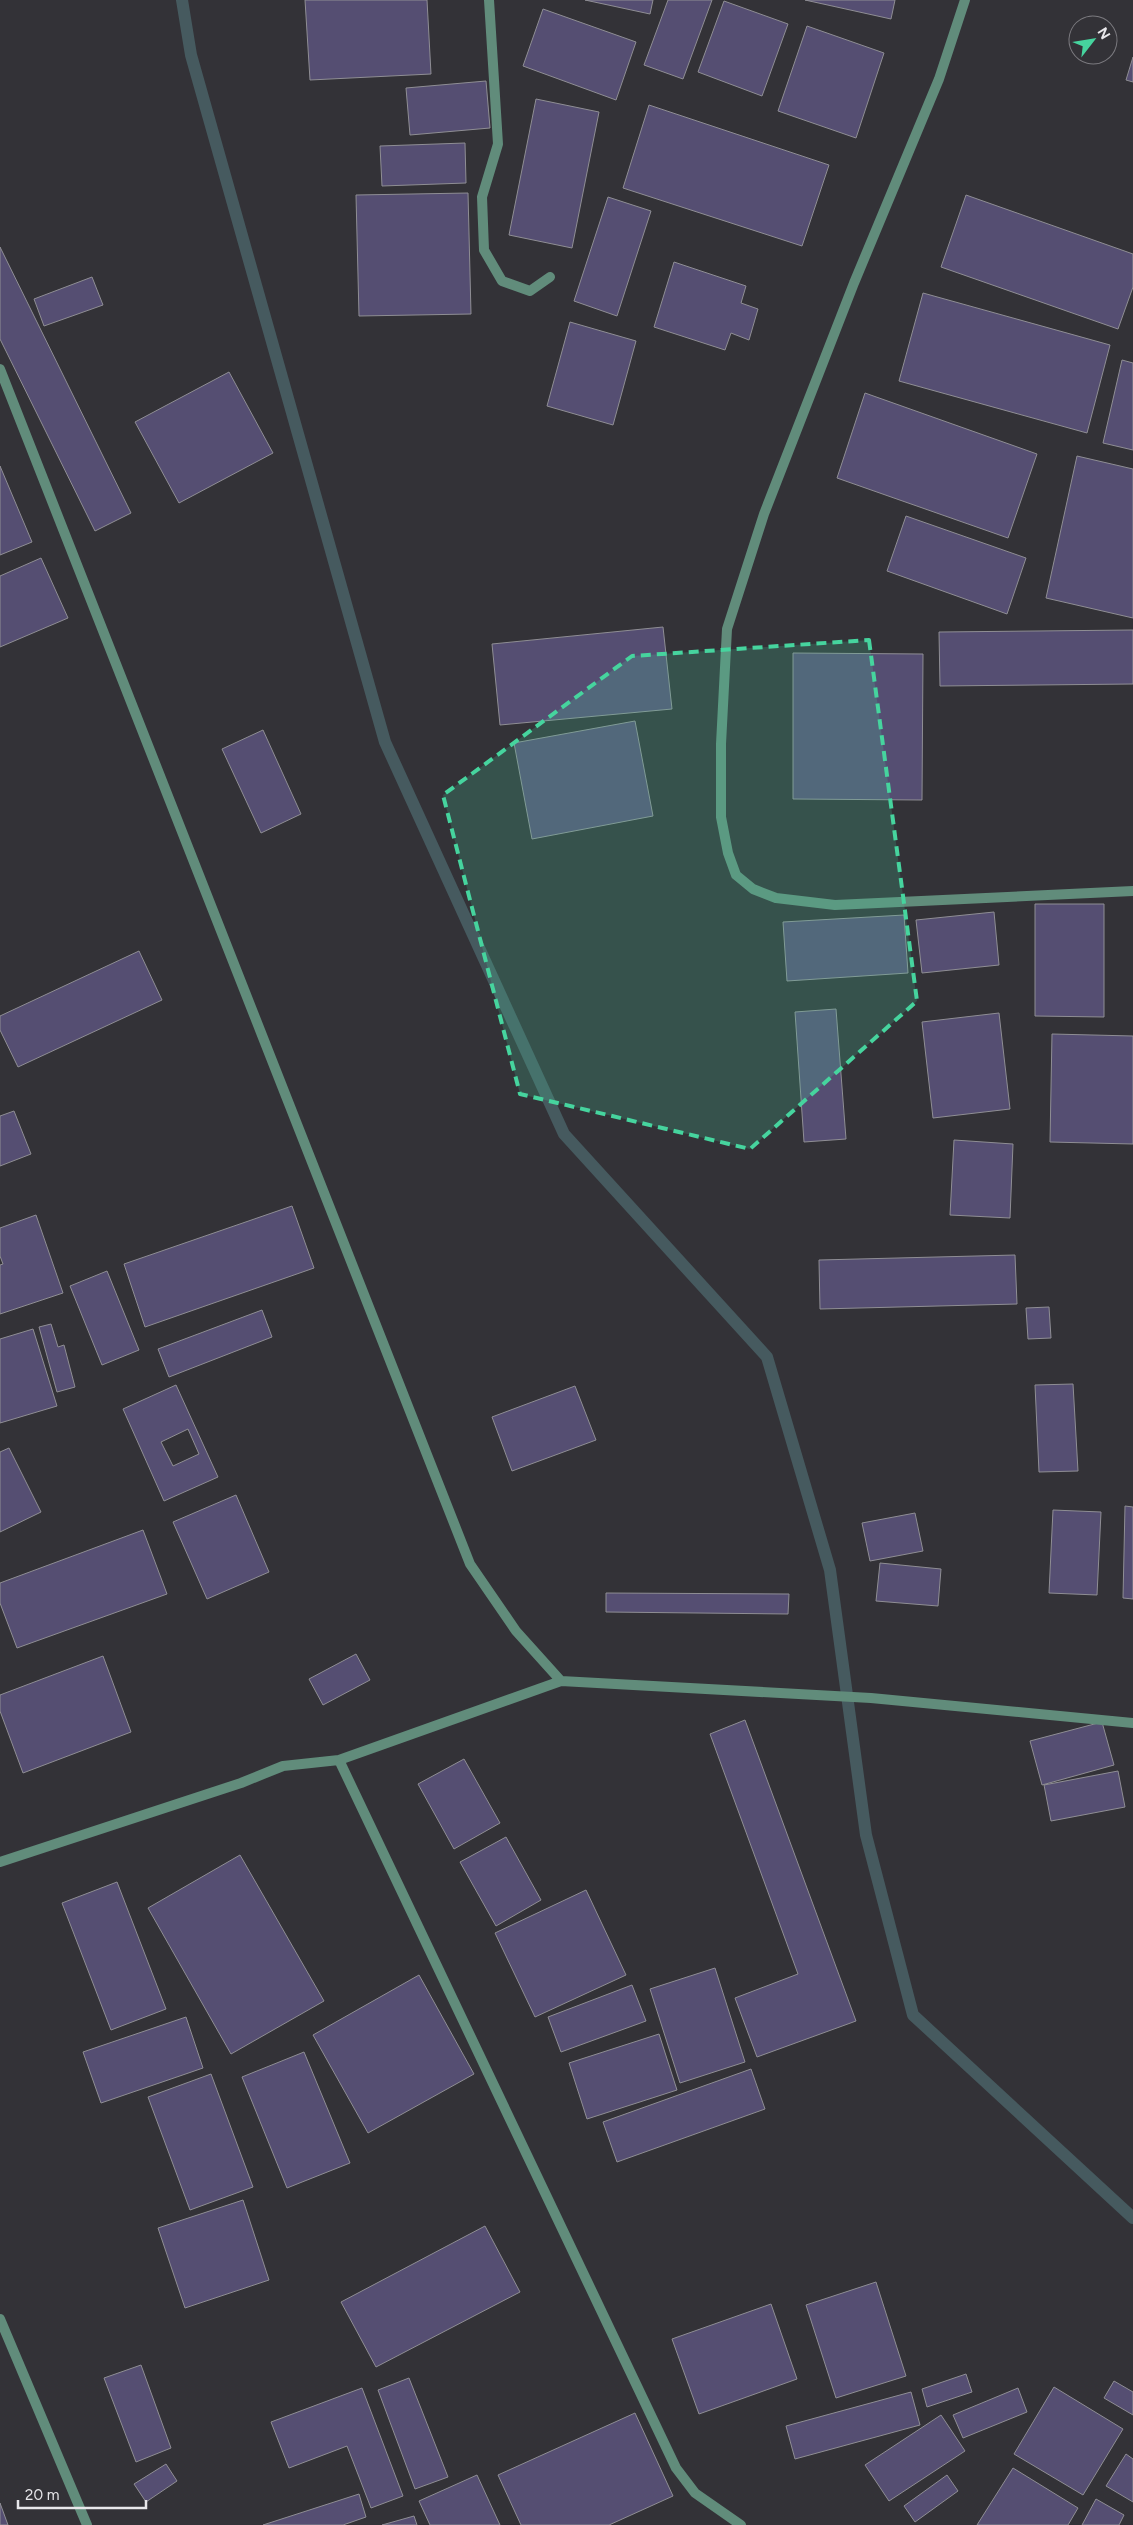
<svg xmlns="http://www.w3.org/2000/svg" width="1133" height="2525" font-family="Figtree,sans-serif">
<rect width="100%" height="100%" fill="#333237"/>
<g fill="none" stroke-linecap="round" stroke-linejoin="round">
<path stroke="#465a5f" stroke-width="12" d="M182,0L191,55L385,742L564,1134L767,1357L830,1570L866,1835L913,2015L1133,2218"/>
</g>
<path fill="#554e72" stroke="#8f8e94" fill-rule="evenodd" d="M305,0H427L431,74L310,80Z
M585,0H653L650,14Z
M668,0H712L683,79L644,65Z
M805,0H895L891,19Z
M724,1L788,24L762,96L698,72Z
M543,9L636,42L616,100L523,66Z
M807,26L884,53L856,138L778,111Z
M1133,57V82L1126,80Z
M486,81L490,128L410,135L406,88Z
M536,99L599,112L572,248L509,235Z
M649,105L829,165L802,246L623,188Z
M465,143L466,183L382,186L380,146Z
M468,193L471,314L359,316L356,195Z
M966,195L1133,254V287L1118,329L941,267Z
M608,197L651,211L617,316L574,301Z
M0,247L131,513L95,531L0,339Z
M674,262L746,286L741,303L758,309L749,340L731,333L725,350L654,327Z
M92,277L103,305L44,326L34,299Z
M923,293L1110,345L1087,433L899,381Z
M570,322L636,341L613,425L547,406Z
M1122,360L1133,363V450L1103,443Z
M229,372L273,453L179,503L135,422Z
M865,393L1037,454L1008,538L837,478Z
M1077,456L1133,469V618L1046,598Z
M0,466L32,542L0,555Z
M906,516L1026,558L1007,614L887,571Z
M41,558L68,618L0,647V576Z
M663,627L672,709L500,725L492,644Z
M1133,630V684L940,686L939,632Z
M793,653L923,654L922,800L793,799Z
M635,721L653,816L532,839L514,743Z
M263,730L301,814L261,833L222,749Z
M1035,904H1104V1017L1035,1016Z
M994,912L999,965L922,973L916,920Z
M904,915L908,973L787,981L783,922Z
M139,951L162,1000L18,1067L0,1030V1016Z
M836,1009L846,1139L804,1142L795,1012Z
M999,1013L1010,1109L933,1118L922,1022Z
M1052,1034L1133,1036V1144L1050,1142Z
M14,1111L31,1154L0,1166V1116Z
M954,1140L1013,1144L1010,1218L950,1215Z
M292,1206L314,1268L145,1327L124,1264Z
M36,1215L63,1293L0,1314V1265L3,1264L0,1256V1228Z
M1015,1255L1017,1304L820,1309L819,1260Z
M107,1271L139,1350L102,1365L70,1286Z
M1049,1307L1051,1338L1028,1339L1026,1308Z
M262,1310L272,1337L169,1377L158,1349Z
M51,1324L58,1347L64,1345L75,1387L57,1392L39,1327Z
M33,1329L57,1406L0,1423V1339Z
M1073,1384L1078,1471L1039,1472L1035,1385Z
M176,1385L218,1477L164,1501L123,1409ZM188,1429L199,1454L173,1466L161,1442Z
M575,1386L596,1440L512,1471L492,1417Z
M9,1448L41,1512L0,1532V1452Z
M236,1495L269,1572L207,1599L173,1522Z
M1125,1506L1133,1507V1599L1123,1598Z
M1053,1510L1101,1512L1097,1595L1049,1593Z
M915,1513L923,1551L870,1561L862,1523Z
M143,1530L167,1594L17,1648L0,1603V1583Z
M880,1563L941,1569L938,1606L876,1601Z
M606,1593L789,1594L788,1614L606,1612Z
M356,1654L370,1680L323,1705L309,1679Z
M103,1656L131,1732L23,1773L0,1711V1695Z
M745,1720L856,2021L757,2057L735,1998L798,1974L710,1734Z
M1102,1722L1114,1765L1042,1785L1030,1741Z
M464,1759L500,1823L454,1849L418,1784Z
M1118,1771L1125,1807L1051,1821L1044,1785Z
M506,1837L541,1900L496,1926L460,1862Z
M240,1855L324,2001L231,2054L148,1908Z
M117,1882L166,2009L111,2030L62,1903Z
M586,1890L626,1975L535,2017L495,1933Z
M715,1968L745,2062L680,2083L650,1989Z
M419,1975L474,2074L368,2133L313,2035Z
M632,1985L646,2021L561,2052L548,2017Z
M186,2017L203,2068L101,2103L83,2052Z
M659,2034L677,2090L587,2119L569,2063Z
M304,2052L350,2163L287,2188L242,2077Z
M751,2069L765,2109L617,2162L603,2122Z
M211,2074L253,2187L190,2210L148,2097Z
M243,2200L269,2280L185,2308L158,2228Z
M485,2226L520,2292L376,2367L341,2302Z
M876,2282L906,2376L836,2398L806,2305Z
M771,2304L797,2379L699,2414L672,2339Z
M141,2365L171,2448L136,2462L104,2378Z
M966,2374L972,2392L927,2407L922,2389Z
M409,2378L448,2477L415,2489L378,2390Z
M1114,2381L1133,2392V2415L1104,2398Z
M1054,2387L1123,2429L1083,2495L1014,2454Z
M362,2388L403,2496L371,2508L347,2446L289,2468L271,2422Z
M1018,2388L1027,2412L963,2438L953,2415Z
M911,2392L920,2425L795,2459L786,2426Z
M635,2413L673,2496L609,2525H521L498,2475Z
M941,2415L965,2451L889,2501L865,2465Z
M1126,2454L1133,2459V2502L1106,2486Z
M166,2464L177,2481L146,2502L134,2484Z
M1013,2468L1078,2508L1068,2525H977Z
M477,2475L500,2525H430L419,2501Z
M947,2475L958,2491L915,2522L904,2506Z
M359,2494L366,2517L343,2525H263Z
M1096,2499L1124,2515L1119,2525H1082Z
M0,2503L8,2525H0Z
M414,2516L417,2525H382Z"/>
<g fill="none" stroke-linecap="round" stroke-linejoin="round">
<path stroke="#618c7b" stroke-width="10" d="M489,0L498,144L482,197L484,250L502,281L530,291L550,277
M965,0L939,79L854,283L764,514L727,629L721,744V817L728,853L736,875L753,889L776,898L835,905L1133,891
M0,369L470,1564L516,1631L561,1681
M339,1760L676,2468L695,2493L741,2525
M0,1862L241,1783L283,1766L339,1760L561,1681L871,1698L1133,1723
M0,2319L87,2525"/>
</g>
<path fill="#46d49e" fill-opacity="0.2" stroke="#46d49e" stroke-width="4" stroke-dasharray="10 6" stroke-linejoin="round" d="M869,640L917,1001L750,1149L520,1094L443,795L632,656Z"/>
<g transform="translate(1093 40) rotate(59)"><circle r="24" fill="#333237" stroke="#7b7a7f"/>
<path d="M0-4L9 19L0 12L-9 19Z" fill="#46d49e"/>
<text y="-8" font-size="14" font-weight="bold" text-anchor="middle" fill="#e8e7ea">N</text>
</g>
<path d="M18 2500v8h128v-8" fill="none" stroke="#e8e7ea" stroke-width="2.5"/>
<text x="25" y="2500" font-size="15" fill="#e8e7ea" stroke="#333237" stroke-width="4" paint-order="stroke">20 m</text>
</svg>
